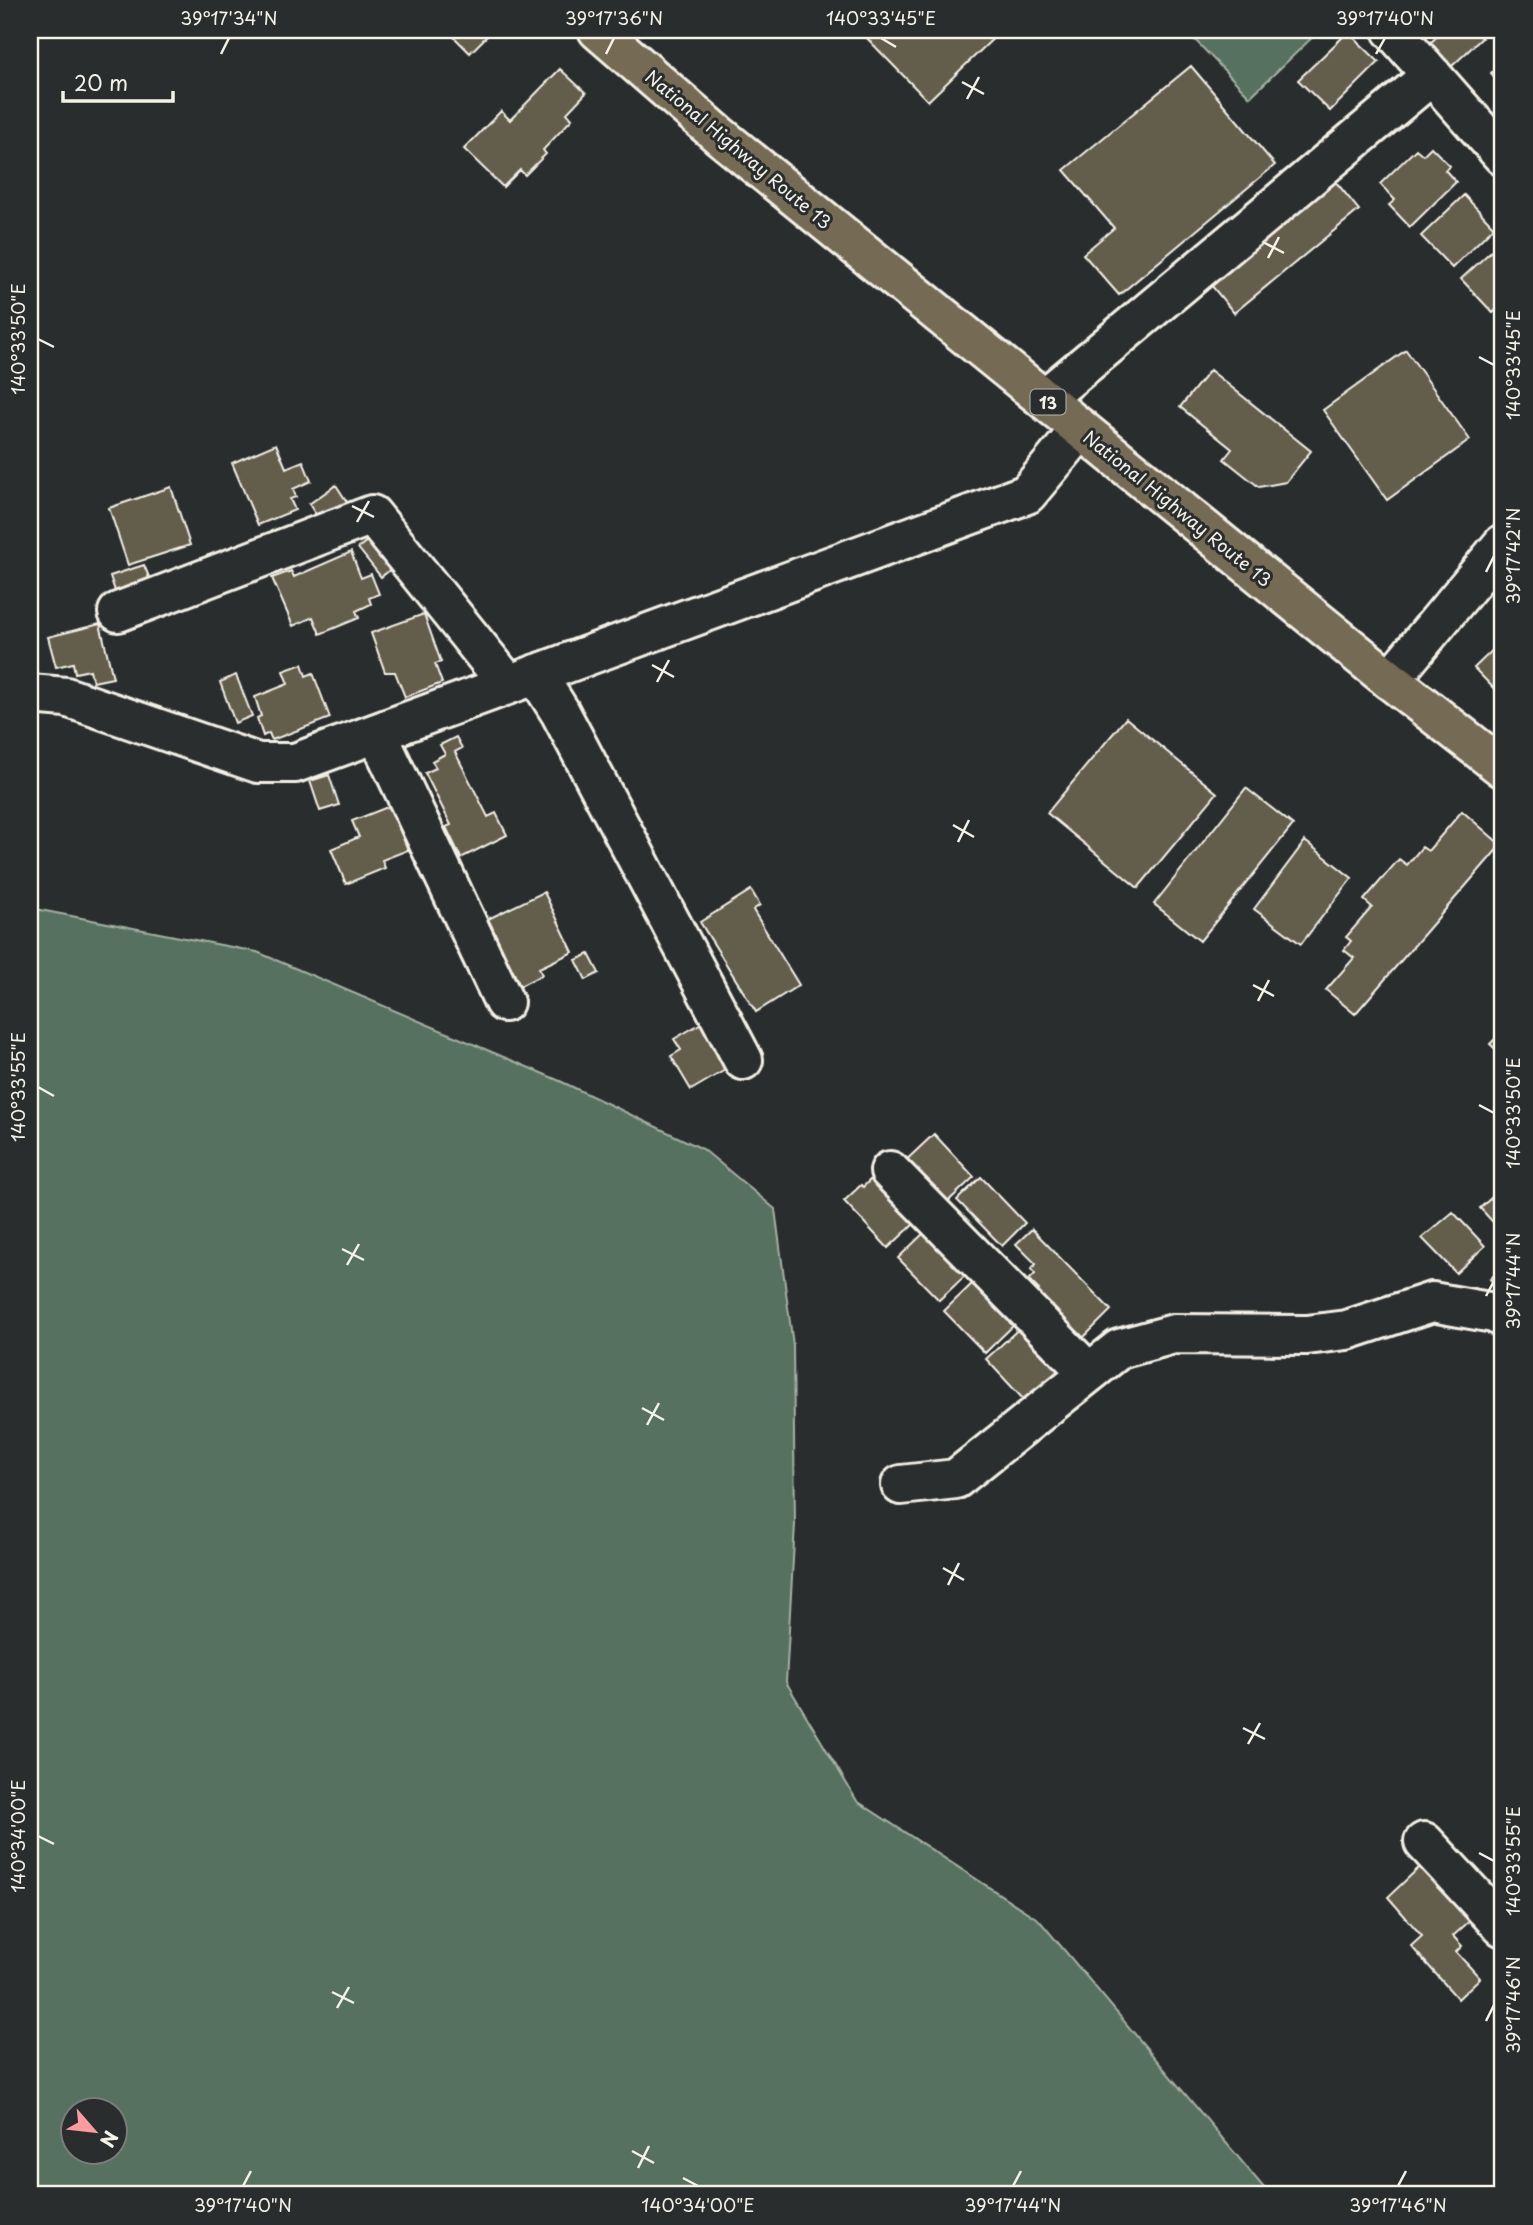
<svg xmlns="http://www.w3.org/2000/svg" width="1533" height="2225" font-family="'Playpen Sans',sans-serif">
<rect width="100%" height="100%" fill="#2a2d2e"/>
<filter id="ink" filterUnits="userSpaceOnUse"><feTurbulence type="fractalNoise" baseFrequency=".0143" numOctaves="2"/><feDisplacementMap in="SourceGraphic" scale="14" xChannelSelector="R" yChannelSelector="G"/><feConvolveMatrix kernelMatrix="1 2 1 2 8 2 1 2 1" color-interpolation-filters="sRGB"/></filter>
<g filter="url(#ink)">
<path fill="#567160" stroke="#a5b1a4" stroke-width="2" fill-rule="evenodd" d="M1190,30H1320L1250,97L1194,39Z
M30,908L257,952L560,1081L703,1149L775,1209L793,1345L795,1524L786,1682L857,1801L1039,1920L1270,2195H30ZM74,2110H116V2152H74Z"/>
<path fill="#635d4c" stroke="#f4f1e8" stroke-width="2" d="M447,30H493L470,53Z
M859,30H1002L928,101Z
M1444,30H1474L1482,38L1451,67L1430,43Z
M1348,32L1379,62L1330,111L1298,80Z
M1503,61V87L1491,73Z
M1191,66L1275,165L1119,295L1083,254L1114,228L1064,170Z
M560,69L586,93L567,113L572,119L543,150L546,154L525,175L520,170L503,187L464,149L501,111L510,120Z
M1431,147L1450,166L1445,170L1456,182L1410,227L1389,205L1395,200L1380,184L1416,149L1423,155Z
M1336,182L1359,210L1234,313L1211,285Z
M1464,195L1494,227L1452,268L1421,236Z
M1503,240V304L1493,313L1461,279Z
M1406,350L1470,440L1387,500L1323,410Z
M1210,370L1311,451L1286,482L1259,487L1224,459L1232,449L1180,407Z
M276,444L286,468L303,461L311,481L293,489L296,497L290,499L295,510L258,525L232,463Z
M336,485L347,502L320,521L309,504Z
M171,487L190,545L128,565L109,508Z
M372,537L395,566L381,577L358,548Z
M351,552L361,578L371,574L379,594L369,598L371,604L356,611L359,618L320,634L313,617L293,626L272,578L291,571L294,577Z
M144,565L151,582L116,594L110,576Z
M424,614L441,662L435,664L442,683L405,697L395,672H385L371,633Z
M100,624L113,678L93,682L90,670L75,673L73,663L56,667L48,637Z
M1503,640V698L1474,668Z
M302,664L306,676L313,673L330,718L272,740L269,733L263,736L257,718L261,716L255,697L288,684L283,671Z
M236,675L252,716L235,723L220,682Z
M1126,718L1217,793L1138,888L1047,813Z
M456,737L462,748L455,752L488,817L496,813L507,835L461,858L446,827L451,825L425,773L436,768L432,761L445,754L440,745Z
M329,775L339,805L320,811L310,781Z
M1246,788L1293,825L1200,941L1154,904Z
M390,806L408,850L382,860L385,868L346,884L331,849L359,837L352,821Z
M1462,811L1501,845L1355,1014L1326,990L1354,958L1344,950L1351,941L1346,937L1372,907L1364,900L1399,859L1407,865L1422,847L1428,851Z
M1305,841L1352,878L1301,944L1254,909Z
M751,890L760,905L753,910L799,985L756,1012L700,922Z
M544,892L573,952L539,968L542,975L520,986L488,919Z
M589,954L599,973L586,980L576,960Z
M705,1021L732,1066L691,1090L671,1056L681,1050L674,1039Z
M1503,1031V1054L1502,1055L1490,1044Z
M934,1134L974,1177L942,1207L902,1164Z
M981,1177L1025,1223L1002,1246L957,1200Z
M871,1179L889,1198L894,1193L915,1223L888,1248L844,1201L861,1185L863,1187Z
M1503,1187V1233L1480,1208Z
M1453,1212L1485,1246L1456,1273L1422,1238Z
M930,1227L968,1273L939,1300L898,1258Z
M1032,1229L1111,1310L1079,1342L1033,1296L1039,1290L1029,1280L1035,1274L1031,1269L1036,1264L1016,1244Z
M1503,1267V1294L1490,1279Z
M978,1278L1019,1320L985,1353L944,1311Z
M1024,1324L1062,1367L1025,1401L986,1359Z
M1424,1863L1473,1918L1453,1936L1462,1946L1456,1952L1480,1978L1458,1999L1411,1946L1422,1936L1388,1897Z"/>
<g fill="none" stroke-linecap="round" stroke-linejoin="round">
<defs>
<path id="minor" d="M1392,30L1503,156
M1044,399L1432,75
M118,612L372,515L508,684
M536,674L560,712L743,1060
M1390,680L1503,544
M30,694L66,697L258,763H295L1027,494L1081,429
M377,733L504,1002
M890,1171L1089,1373
M901,1485L956,1479L1119,1349L1174,1334L1307,1335L1347,1330L1432,1302L1494,1313L1503,1318
M1424,1842L1503,1927"/>
<path id="highway" d="M598,30L720,136L1390,680L1503,768"/>
</defs>
<use href="#minor" stroke="#f4f1e8" stroke-width="44"/>
<use href="#highway" stroke="#f4f1e8" stroke-width="44"/>
<use href="#minor" stroke="#2a2d2e" stroke-width="38"/>
<use href="#highway" stroke="#756b52" stroke-width="38"/>
</g>
</g>
<path fill="none" stroke="#f4f1e8" stroke-width="2.5" d="M881,38L896,47M221,54L229,38M606,54L614,38M1376,54L1385,38M962,82L984,94M967,99L979,77M1263,242L1284,253M1268,258L1279,237M38,339L54,347M1479,357L1494,365M352,506L374,517M357,522L369,501M1486,572L1494,556M652,665L674,677M657,682L669,660M953,825L974,837M958,842L969,820M1253,985L1274,996M1258,1001L1269,980M38,1087L54,1096M1479,1105L1494,1113M342,1249L364,1260M347,1265L359,1244M1486,1296L1494,1281M642,1408L664,1420M647,1425L659,1403M943,1568L964,1580M948,1585L959,1563M1243,1728L1265,1739M1248,1744L1260,1723M38,1836L54,1844M1479,1853L1494,1861M332,1992L354,2003M337,2008L349,1987M1486,2021L1494,2005M632,2151L654,2163M638,2168L649,2146M683,2178L698,2186M243,2186L251,2171M1013,2186L1021,2171M1398,2186L1406,2171"/>
<g text-anchor="middle" dominant-baseline="central" stroke-width="6" stroke-linejoin="round" paint-order="stroke">
<rect fill="#2a2d2e" stroke="#b7b6b0" stroke-width="2" x="1030.5" y="389.5" width="35" height="25" rx="5"/>
<g font-size="16" font-weight="bold" fill="#f4f1e8">
<text x="1048" y="402">13</text>
</g>
<g font-size="18" fill="#f4f1e8" stroke="#2a2d2e">
<text transform="translate(739 149) rotate(40)">National Highway Route 13</text>
<text transform="translate(1178 508) rotate(39)">National Highway Route 13</text>
</g>
</g>
<rect width="1533" height="2225" fill="none" stroke="#2a2d2e" stroke-width="77"/>
<g transform="translate(94 2131) rotate(118)"><circle r="33" fill="#2a2d2e" stroke="#7b7b78" stroke-width="2"/>
<path d="M0-5L12 26L0 18L-12 26Z" fill="#ff9aa2"/>
<text y="-10" font-size="19" font-weight="bold" text-anchor="middle" fill="#f4f1e8">N</text>
</g>
<path d="M63 91v10h110v-10" fill="none" stroke="#f4f1e8" stroke-width="3.5"/>
<text x="74" y="91" font-size="21" fill="#f4f1e8" stroke="#2a2d2e" stroke-width="5" paint-order="stroke">20 m</text>
<rect x="38" y="38" width="1456" height="2148" fill="none" stroke="#f4f1e8" stroke-width="2.5"/>
<g font-size="18" text-anchor="middle" fill="#f4f1e8">
<text x="229" y="25">39°17'34"N</text>
<text x="614" y="25">39°17'36"N</text>
<text x="881" y="25">140°33'45"E</text>
<text x="1385" y="25">39°17'40"N</text>
<text transform="translate(19 339) rotate(-90)" y="6">140°33'50"E</text>
<text transform="translate(1514 365) rotate(-90)" y="6">140°33'45"E</text>
<text transform="translate(1514 556) rotate(-90)" y="6">39°17'42"N</text>
<text transform="translate(19 1087) rotate(-90)" y="6">140°33'55"E</text>
<text transform="translate(1514 1113) rotate(-90)" y="6">140°33'50"E</text>
<text transform="translate(1514 1281) rotate(-90)" y="6">39°17'44"N</text>
<text transform="translate(19 1836) rotate(-90)" y="6">140°34'00"E</text>
<text transform="translate(1514 1861) rotate(-90)" y="6">140°33'55"E</text>
<text transform="translate(1514 2005) rotate(-90)" y="6">39°17'46"N</text>
<text x="243" y="2212">39°17'40"N</text>
<text x="698" y="2212">140°34'00"E</text>
<text x="1013" y="2212">39°17'44"N</text>
<text x="1398" y="2212">39°17'46"N</text>
</g>
</svg>
